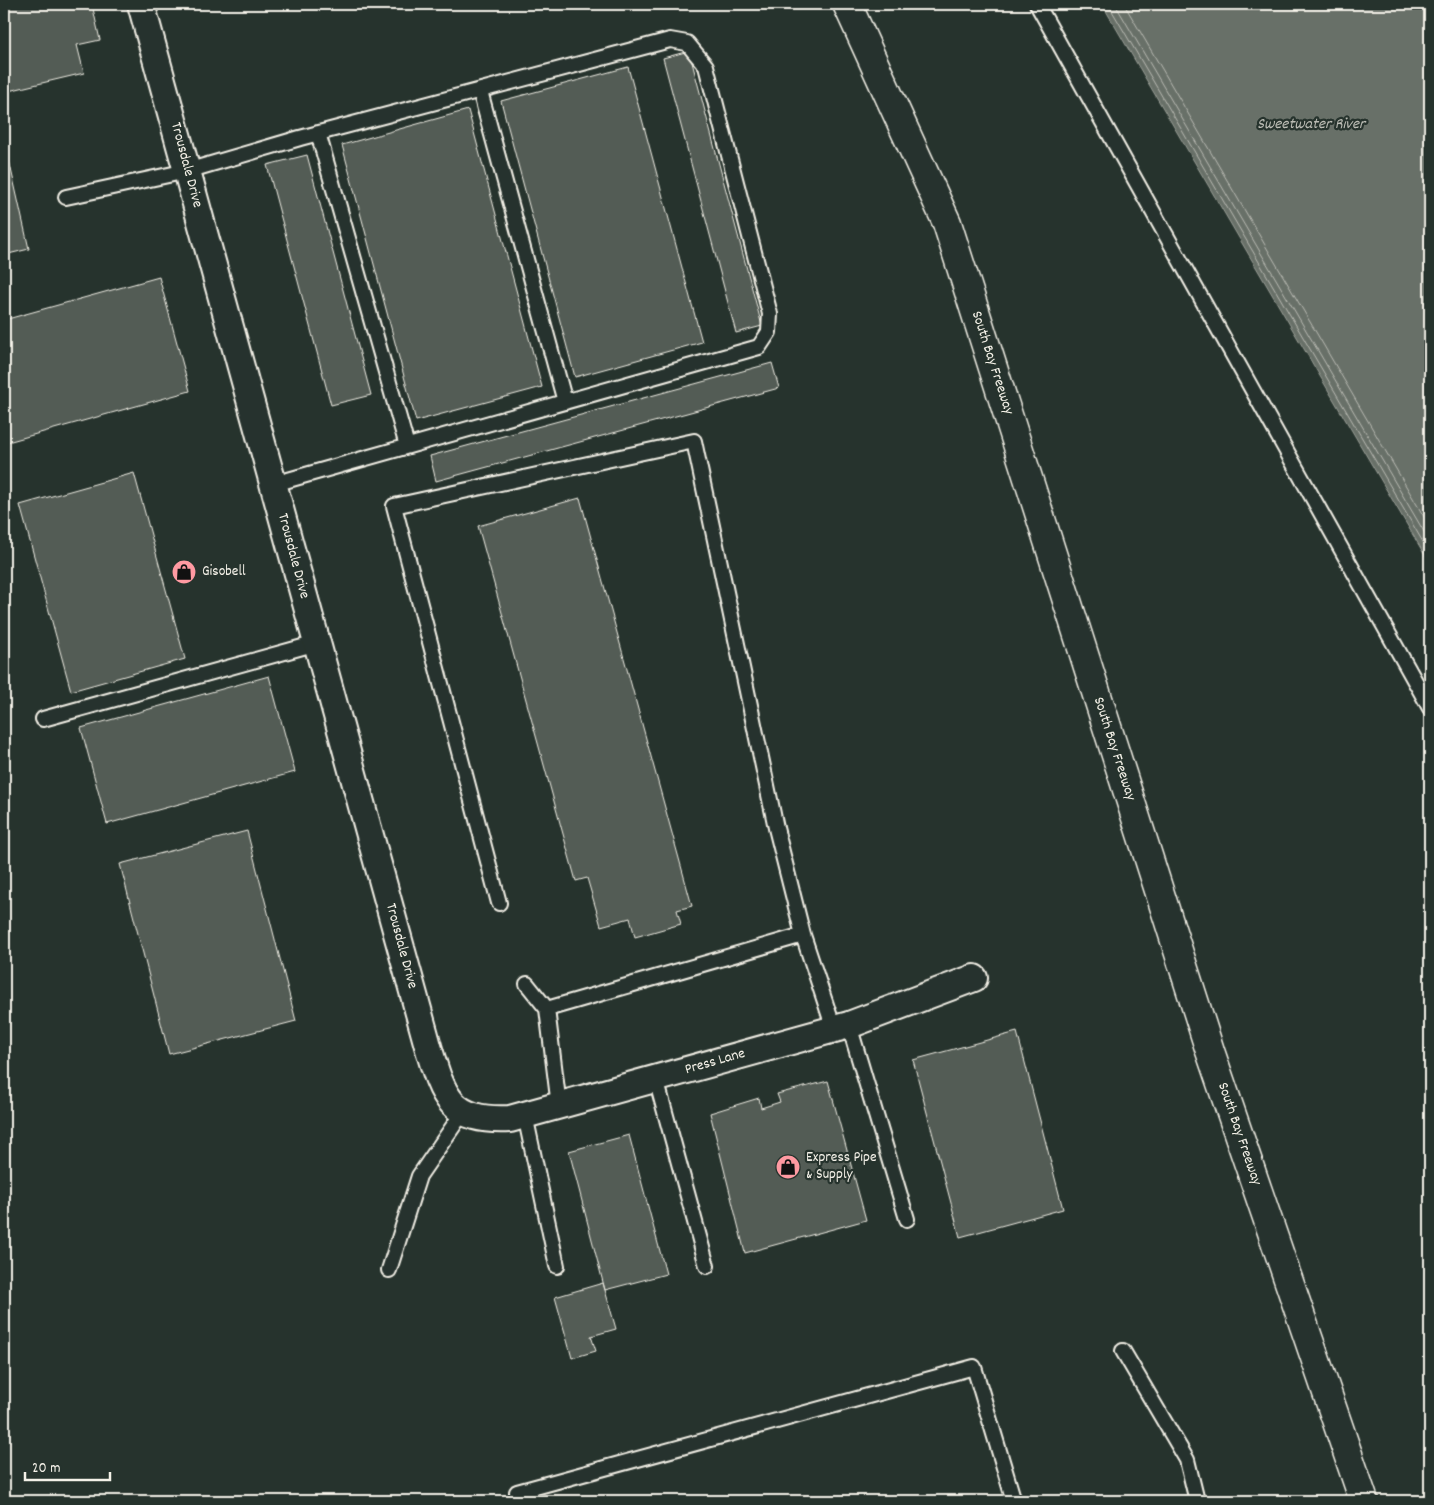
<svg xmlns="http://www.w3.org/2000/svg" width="1434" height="1505" font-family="Dekko,sans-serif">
<rect width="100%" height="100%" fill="#26332d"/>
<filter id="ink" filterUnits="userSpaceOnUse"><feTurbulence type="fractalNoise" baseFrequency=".02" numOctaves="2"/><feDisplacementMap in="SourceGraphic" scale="10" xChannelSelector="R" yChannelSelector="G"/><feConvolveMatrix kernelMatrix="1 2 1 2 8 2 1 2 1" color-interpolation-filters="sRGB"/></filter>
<g filter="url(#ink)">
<path fill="#676f68" stroke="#9fa39b" d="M1102,4H1430V564Z"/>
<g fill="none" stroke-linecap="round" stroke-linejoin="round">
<path stroke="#bcbdb5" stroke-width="1" d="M1108,4L1430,554
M1115,4L1430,542
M1124,4L1430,527"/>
</g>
<path fill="#525c55" stroke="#f4f1e8" d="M4,4H92L100,40L77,45L84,73L4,92Z
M689,51L762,326L736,333L663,58Z
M628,67L702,342L575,377L501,101Z
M468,110L542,387L416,421L342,145Z
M4,138L29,249L4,255Z
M307,155L371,395L331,405L267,165Z
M159,277L190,391L4,443V320Z
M772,363L779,388L436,481L430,456Z
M134,473L185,659L71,691L20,505Z
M580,498L692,906L677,910L681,924L635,937L630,918L601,926L587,878L576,881L478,526Z
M269,676L295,772L107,824L81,728Z
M247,831L296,1021L169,1054L120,864Z
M1017,1032L1063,1209L960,1237L913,1060Z
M828,1081L866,1220L745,1253L710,1113L759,1098L761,1108L780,1102L777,1094Z
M629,1135L666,1274L605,1290L569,1151Z
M603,1283L616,1329L591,1336L596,1351L572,1358L555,1297Z"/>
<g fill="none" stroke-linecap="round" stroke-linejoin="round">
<defs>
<path id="service" d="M1037,4L1430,708
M480,91L565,402
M318,133L407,446
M66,197L187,171L300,138L670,40L687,43L706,66L770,314L769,332L759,347L274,484
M43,719L317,643
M499,903L394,506L694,441L776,828L803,935
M527,984L547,1009L559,1106
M547,1009L803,935L834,1029
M849,1025L907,1219
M656,1079L707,1266
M525,1115L557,1266
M389,1270L419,1176L463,1112
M1123,1351L1187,1460L1197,1501
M517,1492L974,1367L1014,1501"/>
<path id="minor" d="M141,4L428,1046C443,1097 450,1122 510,1119L849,1025L974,978"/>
<path id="motorway" d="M847,4L947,223L1210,1051L1364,1501"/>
</defs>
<use href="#service" stroke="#f4f1e8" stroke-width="18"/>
<use href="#minor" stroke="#f4f1e8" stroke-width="30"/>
<use href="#motorway" stroke="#f4f1e8" stroke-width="31"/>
<use href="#service" stroke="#26332d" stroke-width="14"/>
<use href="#minor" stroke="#26332d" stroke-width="26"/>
<use href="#motorway" stroke="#26332d" stroke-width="28"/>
</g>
</g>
<defs>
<symbol id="shop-disc" viewBox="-11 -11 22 22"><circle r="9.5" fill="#ff9aa2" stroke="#26332d"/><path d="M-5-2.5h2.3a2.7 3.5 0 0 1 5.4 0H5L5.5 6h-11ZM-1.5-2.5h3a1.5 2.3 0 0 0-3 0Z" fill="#111"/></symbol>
</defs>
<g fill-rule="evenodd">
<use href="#shop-disc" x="170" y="558" width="28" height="28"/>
<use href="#shop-disc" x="774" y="1153" width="28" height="28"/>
</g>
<g text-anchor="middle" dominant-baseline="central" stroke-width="4.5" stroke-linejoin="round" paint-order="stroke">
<g font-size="15" fill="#f4f1e8" stroke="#26332d">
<text transform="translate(186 165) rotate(75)">Trousdale Drive</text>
<text transform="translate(992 363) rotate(72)">South Bay Freeway</text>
<text transform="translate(293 556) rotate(75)">Trousdale Drive</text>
<text transform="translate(1114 749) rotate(72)">South Bay Freeway</text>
<text transform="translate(401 946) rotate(75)">Trousdale Drive</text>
<text transform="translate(715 1062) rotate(-16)">Press Lane</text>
<text transform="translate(1239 1134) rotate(71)">South Bay Freeway</text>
</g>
<g font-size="15" fill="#f4f1e8" stroke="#26332d" text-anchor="start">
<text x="202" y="572">Gisobell</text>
<text x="806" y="1158">Express Pipe<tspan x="806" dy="17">&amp; Supply</tspan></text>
</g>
<g font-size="16" font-style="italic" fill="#bcbdb5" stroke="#26332d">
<text x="1311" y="124">Sweetwater River</text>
</g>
</g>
<rect width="1434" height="1505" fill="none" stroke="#26332d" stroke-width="20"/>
<rect x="10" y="10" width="1414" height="1485" fill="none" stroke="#f4f1e8" stroke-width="2" filter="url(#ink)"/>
<path d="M25 1472v8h85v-8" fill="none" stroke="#f4f1e8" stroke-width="2.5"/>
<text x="32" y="1472" font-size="15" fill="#f4f1e8" stroke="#26332d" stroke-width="4" paint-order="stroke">20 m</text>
</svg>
